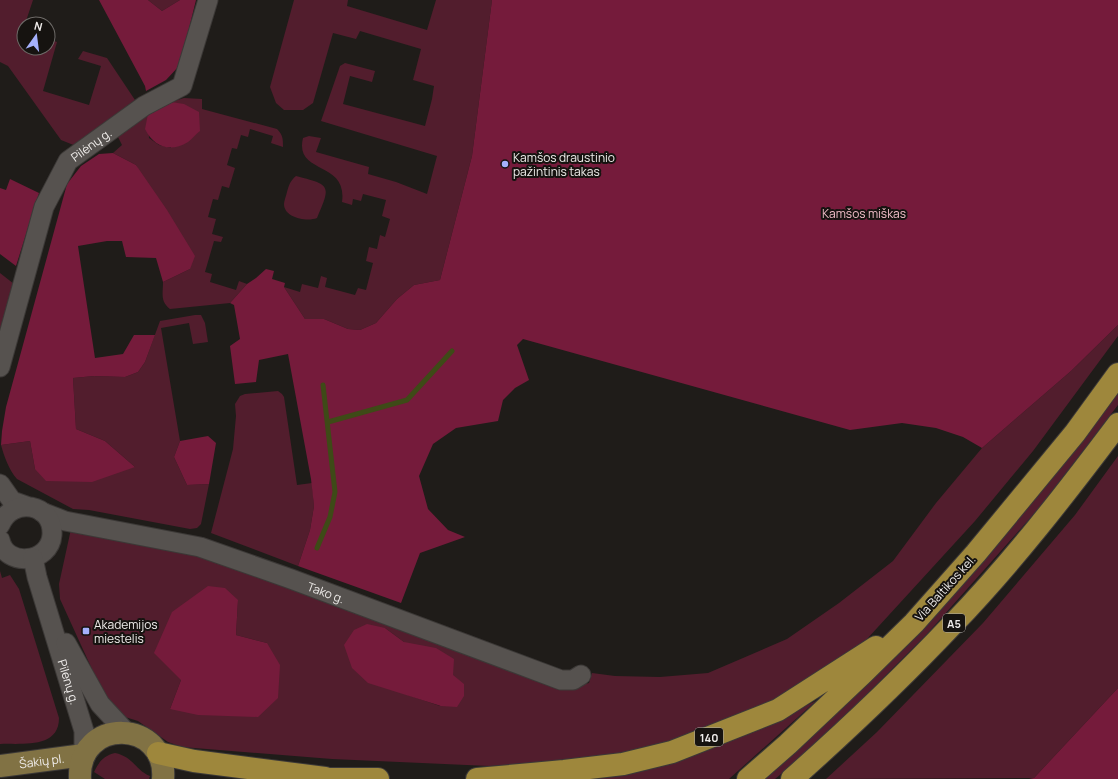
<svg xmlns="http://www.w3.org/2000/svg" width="1118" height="779" font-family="Manrope,sans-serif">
<rect width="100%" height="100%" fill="#1f1c19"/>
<path fill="#521d2d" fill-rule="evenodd" d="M0,0H33L25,24H24V48H48V39L57,42L43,91L89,105L101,66L78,59L83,51L107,58L135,100L76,146L61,140L8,66L0,62Z
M148,0H180L162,11Z
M294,0H348L347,6L427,30L436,0H492L472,156L440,280L414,285L397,299L376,323L360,330L348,329L324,319H305L284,287L300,292L302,284L318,288L321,276L327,278L325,287L355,295L358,288L366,290L373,263L366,261L369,247L377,249L380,235L385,237L390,219L382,216L386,200L363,194L361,201L353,199L352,205L342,202C348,160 294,175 303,138L309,136L321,138L316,152L369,167L368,174L396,182L427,194L437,156L321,121L340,66L345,63L375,71L372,82L350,76L343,104L425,126L432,99L434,86L413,80L421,49L360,31L356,39L333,33L313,103L303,110H284L276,103L270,87Z
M184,98L202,99V109L277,129C283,135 283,139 283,147L271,143L273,136L250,129L248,137L241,135L237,149L232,148L227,165L235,168L229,188L222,186L218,200L213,199L208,217L216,219L212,234L223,237L221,242L214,241L205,272L212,274L210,282L236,290L239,281L247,284L230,303L170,309C160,301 163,294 163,282L190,269L136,165L113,153L122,145L118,137L148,114L149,138L159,145L171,148V102Z
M296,176C331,185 331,185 317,218C307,222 284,218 284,204C284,201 286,196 287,192C289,185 290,181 296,176Z
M0,273L14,284L0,341Z
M195,315H201L205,323L208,342L193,344L189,323L161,328L180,441L174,457L187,485L209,484L201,524L197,528L190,529L89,510L73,509L17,479C9,470 4,456 1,445L30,441L35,469L135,467L105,441L76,429L73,378L94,376L125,377L138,372L145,362L160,321Z
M1118,325V336L1033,451L975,521L867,639L822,673L778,700L676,740L604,757L551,763L489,766L332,759L182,747L168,742L138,721L112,713L60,599L59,584L71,529L182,549L576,686L589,683L592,673L615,676L660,677L708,673L787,639L839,603L893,561L936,503L982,448L1071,371ZM238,600L236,635L267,643L170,709L181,680ZM385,628L404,642L440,706L405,694Z
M278,391L282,394L284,397L297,485L312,483L314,506L310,530L298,566L211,533L233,449L236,416L235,404L240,396L245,394Z
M1118,391V405L1039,508L927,634L815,746L775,779H762Z
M1118,456V688L1034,778L826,779L877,732L983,623L1075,515Z
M0,571L2,578L10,575L19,589L59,718C59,749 22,743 0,744Z
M816,701L729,779H586L768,722Z
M115,753C134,757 135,770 150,776L149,779H105L94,772C99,762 103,756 115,753Z"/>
<path fill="#751b3b" d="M99,0H148L162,11L180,0H196L180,65L166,80L146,91L145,86Z
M492,0H1118V325L1071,371L982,448L963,437L936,428L902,423L850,430L523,339L517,345L529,380L515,388L503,400L498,421L456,428L433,444L419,476L428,509L448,530L465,537L420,553L401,603L298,566L310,530L314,506L311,479L288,354L259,360L256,382L235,384L230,346L240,339L234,305L230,303L247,284L256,278L266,269L274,271L272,279L285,283L284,287L305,319H324L348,329L360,330L376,323L397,299L414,285L440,280L472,156Z
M171,102L184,104L199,112L200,131C196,134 192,139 188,142C170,153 154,147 145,129L148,114Z
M113,153L136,165L167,210L195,256L190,269L163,282L156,258L126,257L122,241H107L78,246L95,358L123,354L134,335H155L145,362L138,372L125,377L94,376L73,378L76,429L105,441L135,467L92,482L46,481L35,469L30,441L1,445L2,431L6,407L67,184L81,166L99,154Z
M10,179L39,193L16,266L0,254V188L6,190Z
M208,436L216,443L209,484L187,485L174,457L180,441Z
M208,586L225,588L238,600L236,635L267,643L280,665L278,698L258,717L198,715L170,709L181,680L154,653L172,612Z
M367,624L385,628L404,642L436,648L454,659L453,675L464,684V696L457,707L441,706L368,683L352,668L344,645L354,630Z
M1118,688V779H1029L1034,778Z"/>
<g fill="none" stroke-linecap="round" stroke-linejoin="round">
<path stroke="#3e4a17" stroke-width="5" d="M328,422L407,400L452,351
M317,548L330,517L335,492L323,385"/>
<defs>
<g id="street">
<path id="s1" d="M0,367L44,207L68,161L144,106L182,86L208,0"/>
<path d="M0,484L12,501L26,506"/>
<path id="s2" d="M42,512L65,521L200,547L291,579L561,680H573L581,675"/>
<path d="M0,525C12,496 54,503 52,535C50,563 6,568 0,540"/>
<path id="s3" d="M33,558L37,577L84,731V755"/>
<path d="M66,643L100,704L126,732"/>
</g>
<g id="primary">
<path id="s4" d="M0,766L84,755"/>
<path d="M80,779C77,716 168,719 163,779"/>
</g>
<path id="highway" d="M158,753L194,761L325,778
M318,779H378
M477,779L564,771L623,764L672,752L778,710L876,647
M748,779L788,744L862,674L914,623L976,553L1075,433L1118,374
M792,779C847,730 901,679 952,625C1012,563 1066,493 1118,424"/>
</defs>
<use href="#street" stroke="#3c3937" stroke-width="21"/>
<use href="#primary" stroke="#3c3937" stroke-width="24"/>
<use href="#highway" stroke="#3c3937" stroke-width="24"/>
<use href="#street" stroke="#56524f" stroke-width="19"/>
<use href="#primary" stroke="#817244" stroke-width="22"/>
<use href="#highway" stroke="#9e873c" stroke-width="22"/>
</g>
<g fill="#a5b1fc" stroke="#161310" stroke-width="1.5">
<circle cx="505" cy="164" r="4"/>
<rect x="82" y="627" width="8" height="8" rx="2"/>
</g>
<g text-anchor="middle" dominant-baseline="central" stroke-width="4" stroke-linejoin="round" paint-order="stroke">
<g fill="#161310" stroke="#aeaba9" stroke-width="1">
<rect x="943" y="614" width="22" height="18" rx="3"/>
<rect x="695" y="728" width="28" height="18" rx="3"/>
</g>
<g font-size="11" font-weight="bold" fill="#efecea">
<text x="954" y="623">A5</text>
<text x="709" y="737">140</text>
</g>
<g font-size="12" fill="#efecea" stroke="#161310">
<text stroke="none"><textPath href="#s1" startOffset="246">Pilėnų g.</textPath></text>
<text transform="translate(945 588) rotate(-48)">Via Baltikos kel.</text>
<text stroke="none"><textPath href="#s2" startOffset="296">Tako g.</textPath></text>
<text stroke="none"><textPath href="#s3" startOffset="129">Pilėnų g.</textPath></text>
<text stroke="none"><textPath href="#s4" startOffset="42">Šakių pl.</textPath></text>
</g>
<g font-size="12" fill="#efecea" stroke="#161310" text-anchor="start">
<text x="513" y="157">Kamšos draustinio<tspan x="513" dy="14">pažintinis takas</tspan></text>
<text x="94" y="624">Akademijos<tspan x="94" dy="14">miestelis</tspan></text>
</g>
<g font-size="12" fill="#f1bdc8" stroke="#161310">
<text x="864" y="213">Kamšos miškas</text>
</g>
</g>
<g transform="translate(36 36) rotate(14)"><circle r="19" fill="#161310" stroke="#6d6a67"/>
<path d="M0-3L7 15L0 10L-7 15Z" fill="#a5b1fc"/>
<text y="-6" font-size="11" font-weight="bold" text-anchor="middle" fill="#efecea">N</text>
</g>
</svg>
